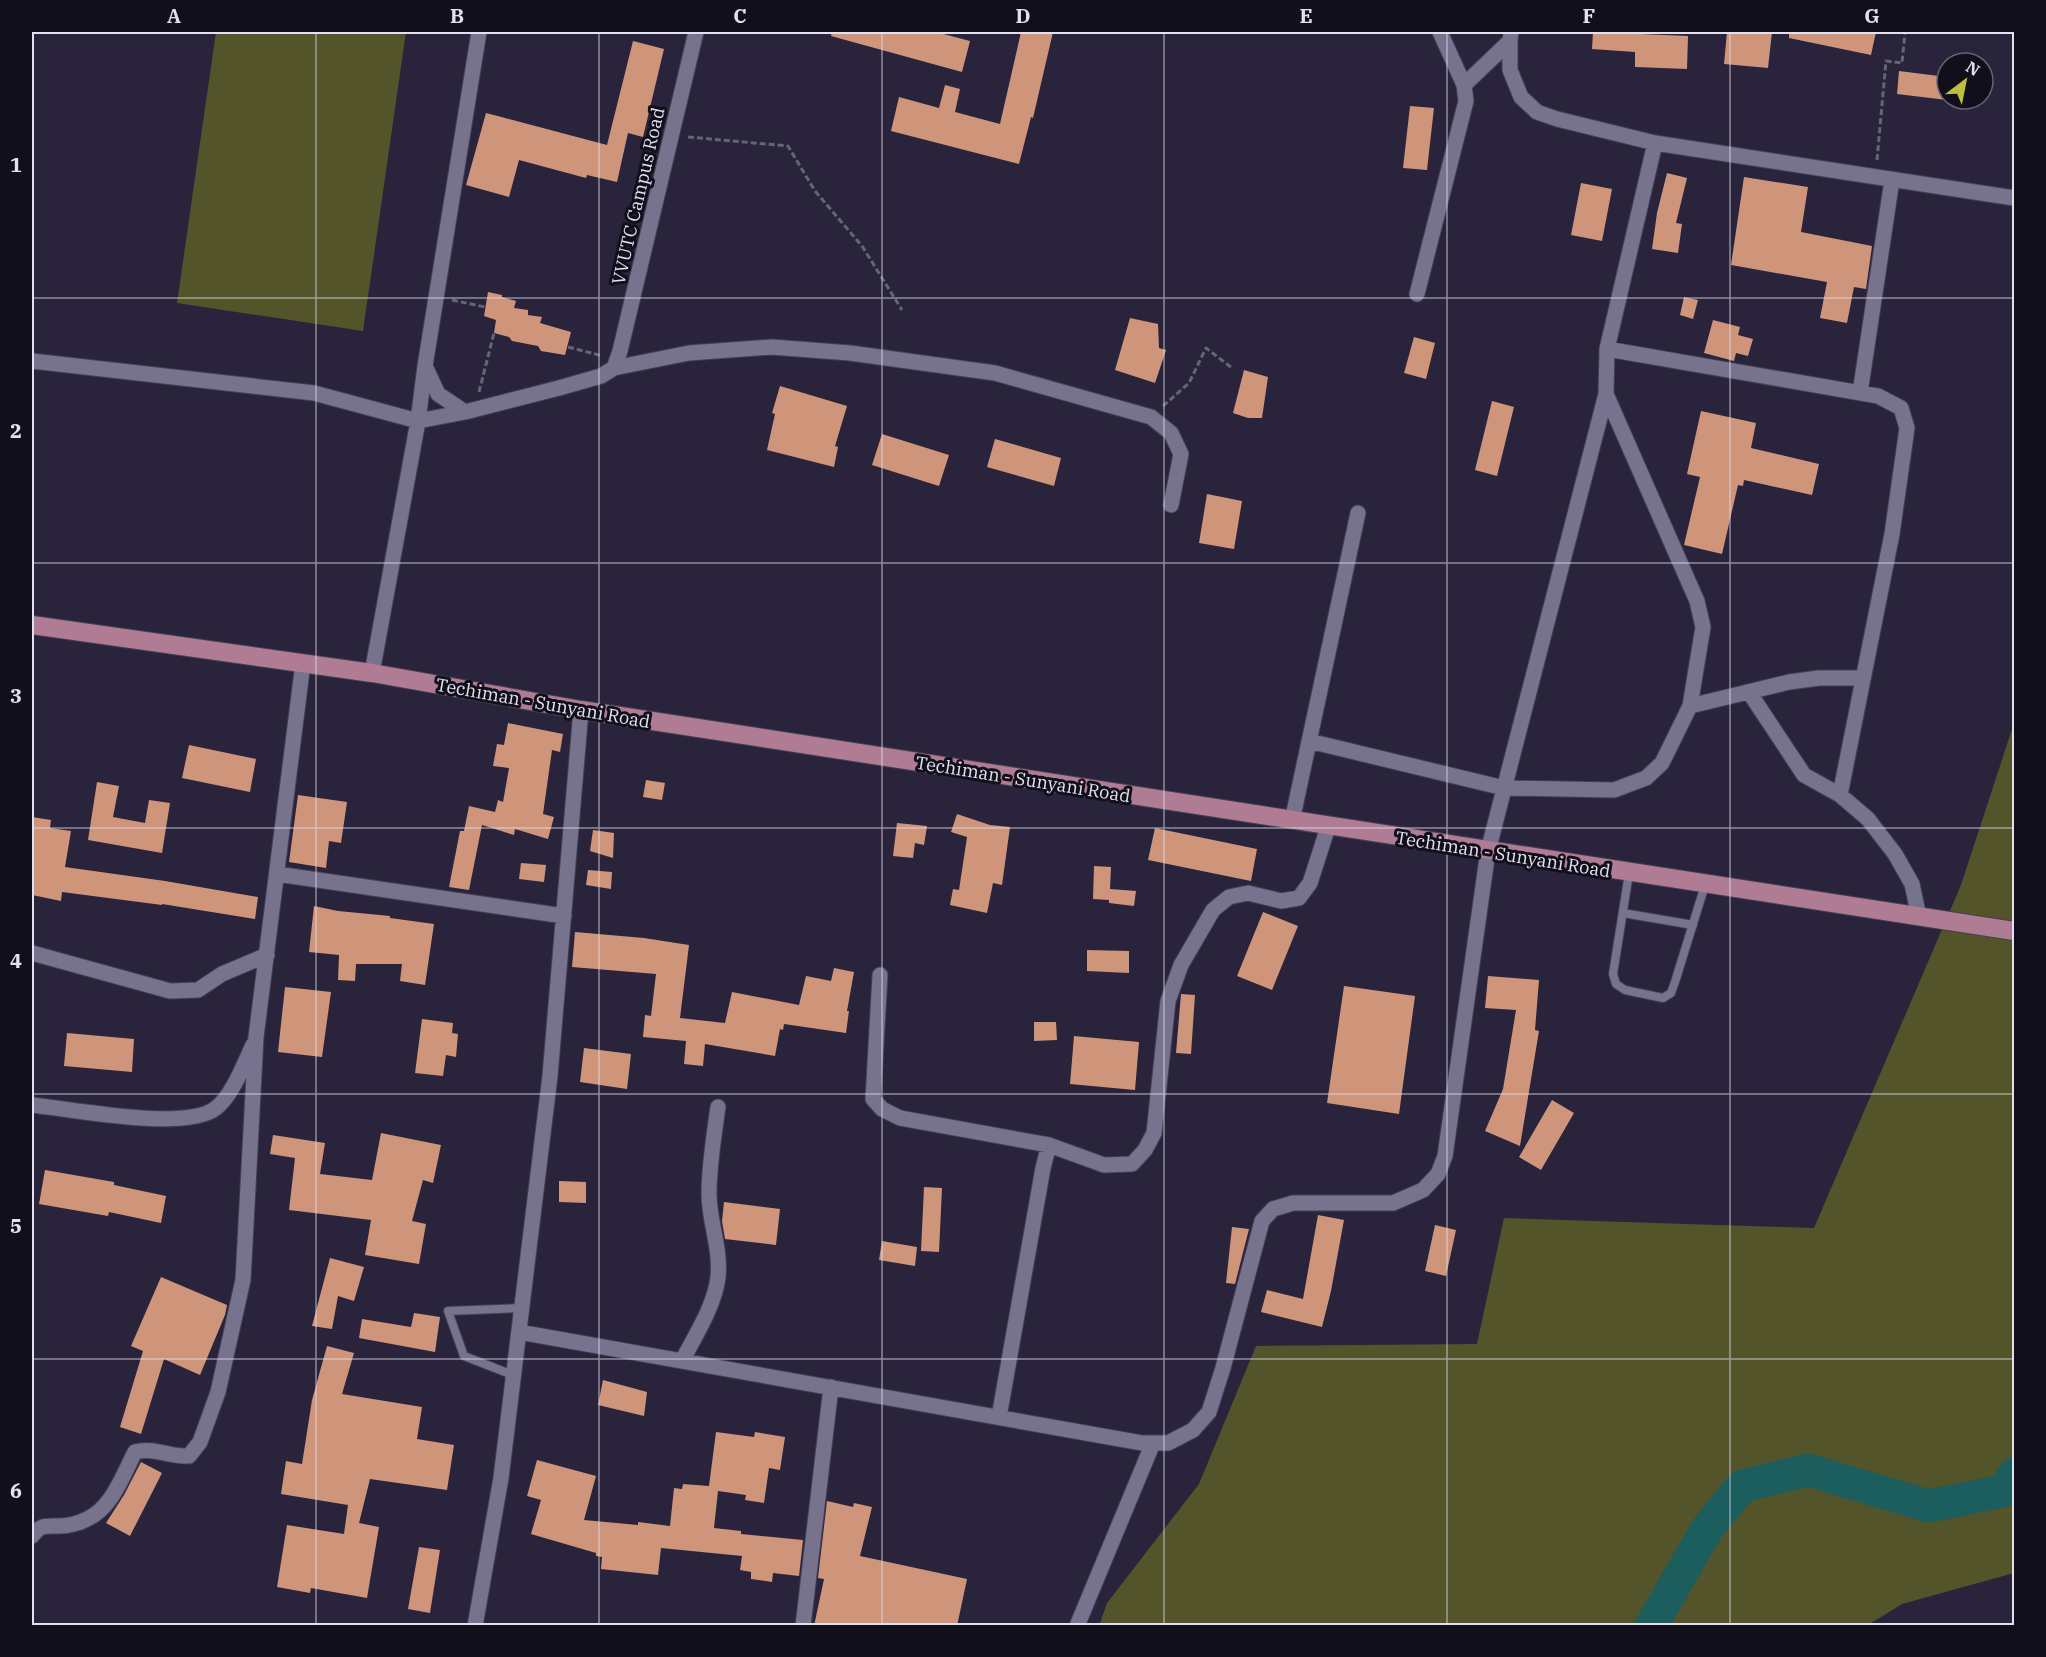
<svg xmlns="http://www.w3.org/2000/svg" width="2046" height="1657" font-family="'IBM Plex Serif',serif">
<rect width="100%" height="100%" fill="#29243b"/>
<path fill="#535429" d="M216,32H406L363,331L177,303Z
M2014,723V1573L1902,1604L1868,1625L1099,1626L1107,1603L1199,1484L1256,1346L1477,1344L1504,1218L1814,1228L1961,885Z"/>
<g fill="none" stroke-linecap="round" stroke-linejoin="round">
<path stroke="#1c5d5e" stroke-width="33" d="M1651,1626L1707,1529L1742,1486L1808,1470L1929,1506L2003,1491L2014,1474"/>
</g>
<path fill="#cf957b" d="M832,32H936L970,41L962,72L831,36Z
M1021,32H1053L1033,118L1031,117L1019,164L891,131L899,97L939,108L945,85L960,89L955,112L1000,124Z
M1593,32L1688,36L1687,69L1635,67V52L1592,49Z
M1727,32H1772L1768,68L1724,64Z
M1789,32H1876L1871,55L1789,38Z
M633,41L664,49L643,137L628,133L617,182L587,175L586,178L519,160L509,197L466,185L486,113L607,145Z
M1899,71L1947,77V100L1897,94Z
M1410,106L1434,108L1427,170L1403,168Z
M1667,173L1687,178L1676,223L1682,224L1678,253L1652,249L1657,213Z
M1744,177L1808,187L1801,232L1872,246L1866,289L1854,287L1847,323L1820,318L1827,282L1731,265Z
M1581,183L1612,189L1602,241L1571,235Z
M488,292L502,295V297L516,301L514,308L528,310V315L542,317L540,323L571,332L565,355L541,351L538,346L512,341L509,337L494,333L496,320L484,316Z
M1684,297L1698,300L1693,319L1680,315Z
M1130,318L1158,324L1159,348L1166,350L1155,383L1115,370Z
M1713,320L1740,327L1738,335L1753,339L1748,356L1736,353L1734,361L1704,353Z
M1414,337L1435,343L1426,379L1404,373Z
M1244,370L1268,377L1262,418H1248L1233,413Z
M780,386L847,406L835,446L838,447L834,467L767,450L775,414L772,413Z
M1492,401L1514,407L1497,476L1475,470Z
M1701,411L1756,423L1751,448L1819,464L1812,495L1744,480L1743,486L1738,485L1722,554L1684,545L1700,477L1687,474Z
M882,434L949,455L939,486L872,465Z
M995,439L1061,458L1054,486L987,467Z
M1207,494L1242,501L1234,549L1199,543Z
M508,723L563,734L560,752L552,750L543,814L554,817L548,839L515,829L514,835L482,825L469,890L449,887L460,831H464L469,806L495,812L498,800L503,802L509,768L493,766L497,744L504,745Z
M189,745L256,759L250,792L182,778Z
M646,780L665,783L662,800L643,797Z
M97,782L119,786L113,817L145,823L149,800L170,803L162,853L88,840Z
M298,795L347,802L341,843L329,841L326,868L289,862Z
M957,814L990,825L1010,827L1002,885L993,883L987,913L950,905L953,889L959,890L967,837L951,832Z
M32,817L51,820L50,828L71,831L65,867L165,881L258,897L255,919L162,904V905L62,892L61,901L32,895Z
M897,823L927,826L924,845L915,843L913,858L893,856Z
M1155,828L1257,849L1251,881L1148,860Z
M593,830L614,833L613,858L590,851Z
M521,863L546,865L544,882L519,879Z
M1094,866L1111,867L1110,889L1136,891L1134,906L1109,903V900L1093,899Z
M588,870L612,872L611,889L586,885Z
M314,906L338,911L390,916V918L434,924L425,985L400,981L402,964H356L355,981L338,980L339,955L309,952Z
M1263,912L1298,926L1272,990L1237,976Z
M575,932L644,938L689,945L680,1018L725,1023L732,992L799,1005L806,976L831,981L834,968L854,972L847,1011H849L846,1033L784,1024L783,1030L780,1029L775,1056L705,1044L703,1066L684,1064L686,1041L643,1037L645,1015L651,1016L656,974L572,967Z
M1087,950L1129,951V973L1087,971Z
M1488,976L1539,980L1535,1030L1539,1031L1520,1146L1485,1131L1503,1089L1516,1010L1485,1008Z
M1344,986L1415,996L1399,1114L1327,1103Z
M285,987L331,992L322,1057L278,1052Z
M1181,994L1195,995L1191,1054L1176,1053Z
M422,1019L453,1023L452,1033L458,1034L456,1057L446,1055L443,1076L415,1073Z
M1034,1022H1056L1057,1040L1034,1041Z
M67,1033L134,1039L132,1072L64,1066Z
M1074,1036L1139,1042L1135,1090L1070,1084Z
M584,1048L631,1054L627,1089L580,1082Z
M1552,1100L1574,1113L1541,1170L1519,1157Z
M381,1133L441,1145L433,1183L423,1180L412,1221L426,1224L419,1264L365,1255L371,1220L289,1210L295,1158L270,1154L273,1135L325,1143L320,1174L372,1180Z
M45,1170L114,1182V1185L166,1196L161,1223L109,1212L108,1216L39,1204Z
M559,1181L586,1182V1203L559,1202Z
M924,1187L942,1188L939,1252L921,1251Z
M724,1202L780,1209L776,1245L725,1239L722,1221Z
M1318,1215L1344,1220L1331,1291L1322,1327L1261,1312L1267,1290L1303,1299Z
M1435,1225L1456,1230L1446,1276L1425,1271Z
M1232,1227L1249,1229L1235,1284L1226,1283Z
M882,1241L917,1247L915,1266L879,1260Z
M330,1258L364,1267L354,1301L338,1296L332,1329L312,1326Z
M161,1277L227,1305L225,1315L200,1375L164,1359L141,1434L120,1427L143,1351L131,1346Z
M414,1313L440,1317L435,1352L359,1338L362,1319L411,1327Z
M327,1346L354,1353L342,1394L422,1407L417,1439L454,1445L447,1490L370,1479L359,1523L379,1527L367,1598L311,1588L310,1593L277,1587L287,1525L344,1534L348,1505L281,1494L286,1461L302,1464L312,1400Z
M603,1380L647,1392L644,1416L598,1405Z
M716,1432L754,1437L755,1432L785,1437L780,1470L769,1468L764,1503L745,1500L746,1495L718,1491L714,1528L741,1531V1534L803,1540L799,1576L773,1573L772,1582L751,1579V1572L740,1570L742,1556L661,1548L658,1575L601,1569L602,1557L596,1556V1553L531,1534L541,1500L527,1496L537,1460L596,1476L584,1520L638,1525V1522L670,1526L674,1488L682,1489L683,1484L709,1486Z
M141,1462L162,1473L130,1536L106,1523L124,1495Z
M827,1501L853,1507L854,1503L872,1507L860,1556L967,1579L957,1626H814L824,1579L818,1578Z
M419,1547L440,1550L430,1613L408,1609Z"/>
<g fill="none" stroke-linecap="round" stroke-linejoin="round">
<defs>
<path id="lane" d="M1629,873L1613,974L1616,984L1625,990L1663,998L1671,993L1675,982L1705,885
M1623,913L1693,925
M513,1375L464,1356L448,1311L522,1308"/>
<path id="street" d="M1511,32L1510,41V70L1521,97L1537,112L1557,119L1655,143L2014,198
M1464,85L1510,41
M1417,294L1466,101L1464,85L1440,32
M1607,349L1878,396L1901,408L1907,428L1892,534L1840,795L1868,819L1895,854L1912,884L1919,917
M32,361L314,393L418,421L425,366L479,32
M425,366L438,394L465,412
M614,368L620,351L696,32
M1860,393L1892,180
M372,673L418,421L465,412L559,388L601,376L614,368L689,353L772,347L850,353L995,373L1151,417L1171,433L1181,454L1171,505
M1749,692L1804,775L1840,795
M1690,706L1789,682L1819,678H1863
M1309,741L1504,788L1614,790L1646,778L1662,763L1690,706L1703,627L1697,601L1606,394
M1292,821L1358,513
M277,874L564,916
M32,953L170,991L198,990L222,974L267,955
M880,975L873,1099L882,1109L900,1118L1049,1145L1104,1165L1132,1164L1145,1150L1154,1133L1168,1001L1181,965L1213,910L1229,897L1248,893L1281,901L1299,898L1310,883L1328,827
M32,1105C72,1109 186,1132 216,1108C232,1096 244,1064 253,1045
M519,1332L1142,1443H1168L1193,1430L1209,1412L1223,1368L1262,1221L1273,1209L1293,1203H1393L1423,1190L1438,1174L1445,1156L1488,851L1606,394L1607,349L1655,143
M682,1361C695,1336 715,1305 718,1277C721,1249 709,1221 709,1194C709,1165 714,1136 718,1107
M999,1417L1043,1168L1049,1145
M32,1536C41,1524 46,1526 60,1526C68,1526 80,1523 87,1519C112,1508 123,1475 135,1452C154,1447 170,1457 189,1456L200,1442L218,1392L243,1280L256,1037L303,663
M475,1626L501,1478L550,1076L581,710
M803,1626L831,1387
M1077,1626L1153,1443"/>
<path id="primary" d="M32,625L372,673L581,710L2014,931"/>
</defs>
<use href="#lane" stroke="#444053" stroke-width="10"/>
<use href="#street" stroke="#444053" stroke-width="17"/>
<use href="#primary" stroke="#444053" stroke-width="20"/>
<path stroke="#676378" stroke-width="3" stroke-dasharray="6 3" stroke-linecap="butt" d="M688,137L788,146L815,191L862,246L902,310
M1877,160L1886,61L1902,63L1905,32
M452,300L485,307
M568,347L603,356
M479,392L494,333
M1163,406L1189,383L1206,348L1232,368"/>
<use href="#lane" stroke="#77728e" stroke-width="8"/>
<use href="#street" stroke="#77728e" stroke-width="15"/>
<use href="#primary" stroke="#b07c93" stroke-width="18"/>
</g>
<path fill="none" stroke="#e3e0f0" stroke-width="1.5" stroke-opacity="0.55" d="M316,32V1626M599,32V1626M882,32V1626M1164,32V1626M1447,32V1626M1730,32V1626M32,298H2014M32,563H2014M32,828H2014M32,1094H2014M32,1359H2014"/>
<g text-anchor="middle" dominant-baseline="central" stroke-width="6" stroke-linejoin="round" paint-order="stroke">
<g font-size="18" fill="#e3e0f0" stroke="#110f1a">
<text transform="translate(638 196) rotate(-77)">VVUTC Campus Road</text>
<text transform="translate(543 703) rotate(10)">Techiman - Sunyani Road</text>
<text transform="translate(1023 779) rotate(9)">Techiman - Sunyani Road</text>
<text transform="translate(1503 854) rotate(9)">Techiman - Sunyani Road</text>
</g>
</g>
<rect width="2046" height="1657" fill="none" stroke="#110f1a" stroke-width="66"/>
<g transform="translate(1965 81) rotate(32)"><circle r="28" fill="#110f1a" stroke="#656370" stroke-width="1.5"/>
<path d="M0-4.5L10 22L0 15L-10 22Z" fill="#bcbf43"/>
<text y="-9" font-size="16" font-weight="bold" text-anchor="middle" fill="#e3e0f0">N</text>
</g>
<rect x="33" y="33" width="1980" height="1591" fill="none" stroke="#e3e0f0" stroke-width="2"/>
<g font-size="20" text-anchor="middle" font-weight="bold" fill="#e3e0f0">
<text x="174" y="23">A</text>
<text x="457" y="23">B</text>
<text x="740" y="23">C</text>
<text x="1023" y="23">D</text>
<text x="1306" y="23">E</text>
<text x="1589" y="23">F</text>
<text x="1872" y="23">G</text>
<text x="16" y="172">1</text>
<text x="16" y="438">2</text>
<text x="16" y="703">3</text>
<text x="16" y="968">4</text>
<text x="16" y="1233">5</text>
<text x="16" y="1498">6</text>
</g>
</svg>
